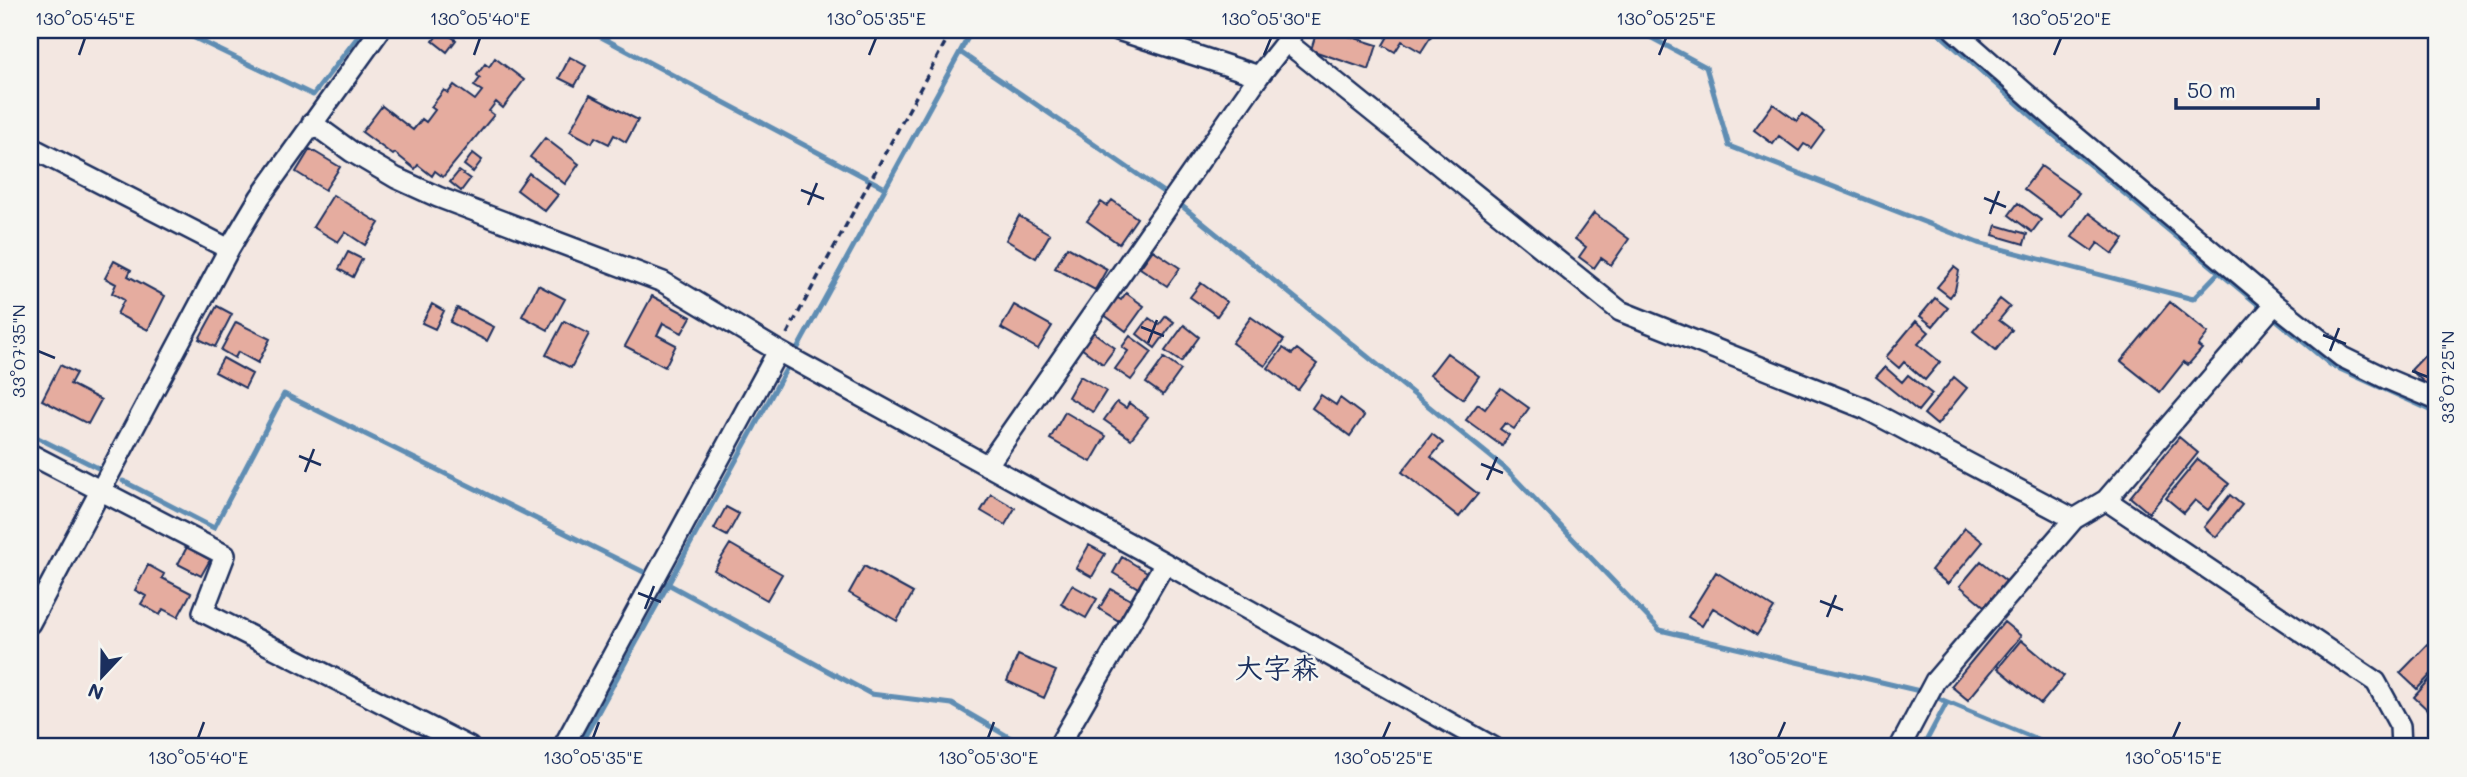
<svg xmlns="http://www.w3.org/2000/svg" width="2467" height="777" font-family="Mali,'Klee One',sans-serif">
<rect width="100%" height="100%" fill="#f3e7e1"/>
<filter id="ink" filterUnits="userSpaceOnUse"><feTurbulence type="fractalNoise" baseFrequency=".0143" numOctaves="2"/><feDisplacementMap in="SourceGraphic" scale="14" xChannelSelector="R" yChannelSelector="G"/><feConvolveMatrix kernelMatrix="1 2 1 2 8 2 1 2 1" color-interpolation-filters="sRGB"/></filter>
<g filter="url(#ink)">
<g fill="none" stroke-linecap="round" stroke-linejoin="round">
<path stroke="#5e8db3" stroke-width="5" d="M178,30L313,95L363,30
M588,30L885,188
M1637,30L1706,67L1729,146L1978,243L2193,299L2219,272
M1935,30L2037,121L2331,365L2437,413
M960,52L1169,196
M1177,202L1506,469L1660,630L1924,692
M30,434L98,468
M123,481L214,528L284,394L668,584L871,694L952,704L1026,747
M1933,696L2056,747
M579,747L972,30
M1923,747L1947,702"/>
</g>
<path fill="#e5ac9f" stroke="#1b2f5e" stroke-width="2" d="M441,30L456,40L447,52L433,41Z
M1317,30H1330L1377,45L1369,70L1311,50Z
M1384,30H1435L1421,52L1402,41L1395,52L1383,45L1390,33Z
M570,57L586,66L575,86L559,78Z
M495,58L524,80L503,108L496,102L489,111L494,115L443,177L435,171L432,176L418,165L415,169L395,153L393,155L362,132L382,106L413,130L422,119L426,122L435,110L431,107L444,90L448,93L454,85L475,100L482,91L474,86L480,78L477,75L485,64L489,67Z
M590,95L638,120L626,142L614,135L609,144L595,137L592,143L570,131Z
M1773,104L1797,121L1802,114L1824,130L1811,148L1804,144L1799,151L1779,136L1773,144L1754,130Z
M545,138L579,164L565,184L530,157Z
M310,149L340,167L325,190L296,172Z
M473,153L482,160L473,172L464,165Z
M2041,166L2079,193L2061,217L2024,189Z
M459,171L470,179L461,191L450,182Z
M529,173L558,195L545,211L517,190Z
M333,195L379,223L365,245L345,232L338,242L313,227Z
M1112,200L1137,218L1119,244L1087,221L1101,202L1107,206Z
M2018,203L2041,220L2032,232L2009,215Z
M1594,213L1629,239L1611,265L1601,258L1594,268L1579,257L1586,247L1575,239Z
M2089,213L2124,239L2113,254L2098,243L2092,251L2072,237Z
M1019,216L1050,234L1036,258L1006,240Z
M1996,225L2027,234L2024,244L1993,235Z
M1067,247L1107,269L1095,290L1055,268Z
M1153,250L1180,268L1167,286L1140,268Z
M348,252L362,259L353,277L339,269Z
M114,261L131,270L128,276L165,296L148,330L117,314L124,300L112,293L116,284L105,278Z
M1954,267L1959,271L1955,290L1950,297L1937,287Z
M1201,283L1227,302L1217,316L1190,297Z
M538,285L565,299L548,330L522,316Z
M1126,293L1144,306L1126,331L1103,314L1116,297L1121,300Z
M652,296L691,317L682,333L663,323L657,335L676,345L665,367L625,346Z
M1935,298L1948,308L1933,326L1920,316Z
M2000,299L2010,307L1999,320L2012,330L1996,350L1973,331Z
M2170,302L2208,333L2198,346L2202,349L2188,365L2184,362L2160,392L2121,361Z
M432,304L444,311L435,329L422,323Z
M1014,305L1052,326L1038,349L1001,328Z
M217,306L232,314L215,347L199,339Z
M457,308L494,327L487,341L450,322Z
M1166,316L1174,322L1155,348L1137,334L1149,318L1159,325Z
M1251,317L1284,340L1265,366L1232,343Z
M564,321L589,334L571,368L546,355Z
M1916,321L1929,332L1918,344L1940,362L1925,380L1904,362L1899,368L1886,357Z
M236,322L270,339L258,363L238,352L235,358L221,350Z
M1184,325L1199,337L1181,362L1165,351Z
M1093,332L1115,348L1103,364L1081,348Z
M1130,336L1152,352L1131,380L1115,369L1128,351L1122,347Z
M1283,348L1292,354L1297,349L1317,364L1298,390L1268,368Z
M2431,349L2437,355V385L2432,380L2427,385L2411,370Z
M1447,353L1479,376L1463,399L1430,375Z
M223,358L252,374L245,388L215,372Z
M1164,358L1181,370L1163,395L1146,383Z
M60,365L76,373L70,384L101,400L88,424L42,400Z
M1885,367L1902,382L1908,375L1932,394L1918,411L1876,377Z
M1080,376L1106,391L1093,412L1068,397Z
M1954,377L1967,388L1937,425L1924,414Z
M1501,388L1529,408L1514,429L1505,423L1500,429L1509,435L1502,446L1466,420L1478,404L1485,409Z
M1321,395L1336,405L1340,398L1364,416L1350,436L1312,408Z
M1117,402L1126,408L1129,403L1148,417L1131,439L1104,420Z
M1065,412L1106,436L1091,462L1050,439Z
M1432,434L1443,443L1431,457L1478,494L1459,517L1402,472Z
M2179,437L2198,453L2149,513L2130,497Z
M2198,459L2229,484L2208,510L2195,500L2184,513L2166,498Z
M991,494L1015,508L1005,525L981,511Z
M2230,495L2242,505L2216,537L2204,527Z
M726,507L739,514L727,536L714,529Z
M1965,528L1983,542L1948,584L1931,570Z
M730,544L782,574L767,600L714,570Z
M1089,545L1105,554L1092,577L1076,568Z
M187,547L210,560L201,576L178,564Z
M1122,557L1149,573L1140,589L1113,573Z
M1981,561L2006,581L1985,607L1960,586Z
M148,565L164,574L162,578L191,593L178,617L163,609L160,615L141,604L146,596L135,590Z
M864,566L913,593L897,621L849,593Z
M1716,572L1774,608L1757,635L1713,608L1702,626L1688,617Z
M1072,585L1097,599L1086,618L1061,604Z
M1111,589L1131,600L1119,621L1099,609Z
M2004,622L2021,636L1968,700L1951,686Z
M2437,635V668L2417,689L2400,673Z
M2021,640L2064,676L2041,704L1998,668Z
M1018,655L1056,671L1044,698L1007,681Z
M2431,678L2437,683V712L2434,716L2414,697Z"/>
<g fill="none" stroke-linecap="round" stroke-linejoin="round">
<defs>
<path id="minor" d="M1118,30L1259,76
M1954,30L2056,120L2275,304L2342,357L2387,379L2437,400
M1285,41L1620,311L1866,409L2074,519
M312,123L352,152L396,178L438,197L663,282L778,351L1165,563L1493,747
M30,147L229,249
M30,454L225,555L203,612L469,747
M987,466L1259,76L1295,30
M2106,500L2376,682L2400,726L2401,747
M30,623L229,249L260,197L380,30
M563,747L778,351
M1058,747L1165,563
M1900,747L1935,681L2074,519L2106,500L2275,304"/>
</defs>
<use href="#minor" stroke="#1b2f5e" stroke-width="24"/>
<path stroke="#1b2f5e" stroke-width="3.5" stroke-dasharray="7 5" stroke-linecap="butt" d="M787,334L952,30"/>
<use href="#minor" stroke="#f6f6f2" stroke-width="19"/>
</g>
</g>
<path fill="none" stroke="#1b2f5e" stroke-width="2.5" d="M79,55L85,38M474,55L480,38M869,55L876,38M1264,55L1271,38M1659,55L1666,38M2054,55L2061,38M801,190L824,199M1984,198L2006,207M808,205L817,183M1990,214L1999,191M1141,327L1164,336M2323,335L2346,344M1148,343L1157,320M38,351L55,358M2330,351L2339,328M2412,371L2428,377M299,456L321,465M1481,464L1503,473M305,472L314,449M1487,480L1497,457M638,593L661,602M1820,601L1843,610M645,609L654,586M1827,617L1836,595M198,738L204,722M593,738L599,722M988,738L994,722M1383,738L1390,722M1778,738L1785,722M2173,738L2180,722"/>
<g text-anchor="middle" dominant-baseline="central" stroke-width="5" stroke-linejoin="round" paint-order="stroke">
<g font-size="28" font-weight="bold" fill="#1b2f5e" stroke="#f6f6f2">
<text x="1277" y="667">大字森</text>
</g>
</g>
<rect width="2467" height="777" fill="none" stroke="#f6f6f2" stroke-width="77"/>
<g transform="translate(102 676) rotate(202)" stroke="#f6f6f2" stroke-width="5" paint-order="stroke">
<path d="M0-5L12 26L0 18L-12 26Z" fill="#1b2f5e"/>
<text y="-10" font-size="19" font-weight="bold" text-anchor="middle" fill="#1b2f5e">N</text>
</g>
<path d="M2176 98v10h142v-10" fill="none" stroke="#1b2f5e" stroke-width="3.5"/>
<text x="2187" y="98" font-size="21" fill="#1b2f5e" stroke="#f6f6f2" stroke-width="5" paint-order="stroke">50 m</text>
<rect x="38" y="38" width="2390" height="700" fill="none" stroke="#1b2f5e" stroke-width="2.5"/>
<g font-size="18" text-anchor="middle" fill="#1b2f5e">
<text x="85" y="25">130°05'45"E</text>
<text x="480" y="25">130°05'40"E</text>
<text x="876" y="25">130°05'35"E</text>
<text x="1271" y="25">130°05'30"E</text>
<text x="1666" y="25">130°05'25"E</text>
<text x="2061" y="25">130°05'20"E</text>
<text transform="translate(19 351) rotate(-90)" y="6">33°07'35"N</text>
<text transform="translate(2448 377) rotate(-90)" y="6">33°07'25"N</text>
<text x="198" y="764">130°05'40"E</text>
<text x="593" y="764">130°05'35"E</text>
<text x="988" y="764">130°05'30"E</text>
<text x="1383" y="764">130°05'25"E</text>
<text x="1778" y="764">130°05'20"E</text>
<text x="2173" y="764">130°05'15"E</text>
</g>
</svg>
